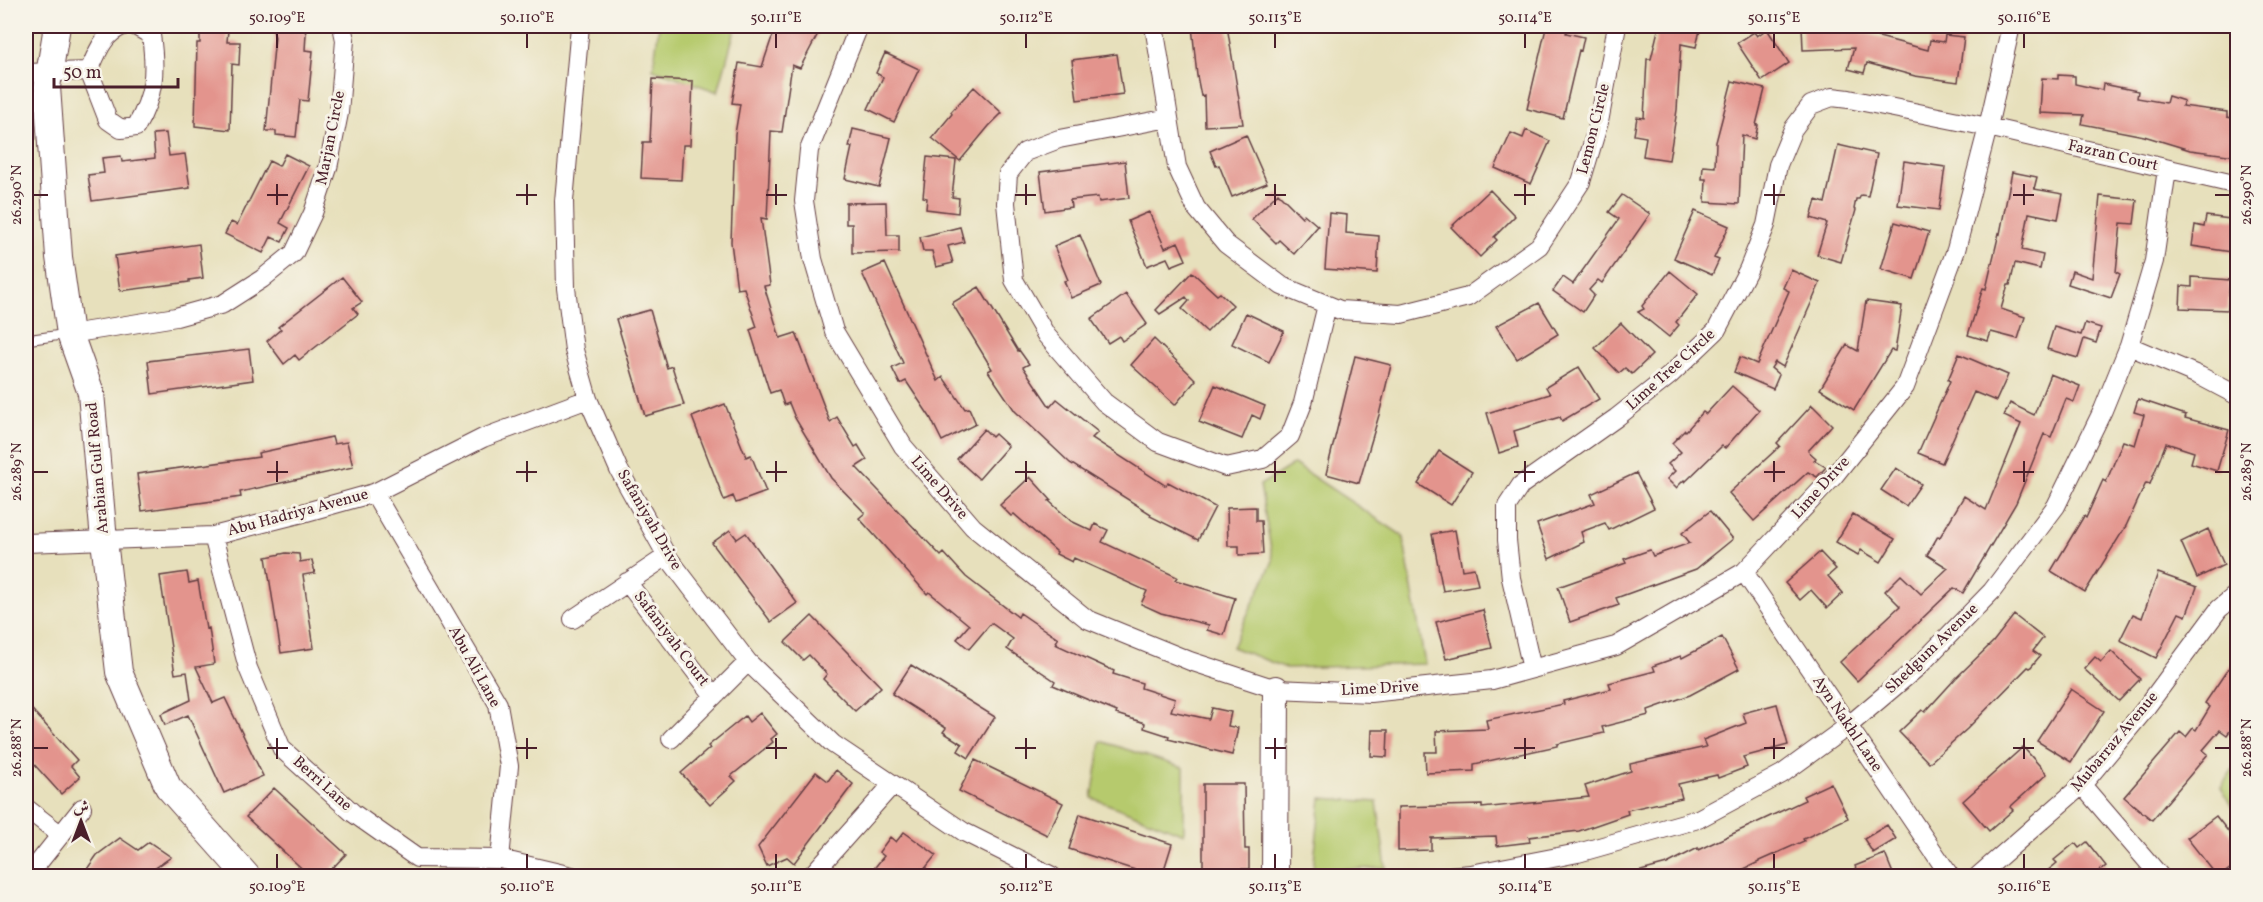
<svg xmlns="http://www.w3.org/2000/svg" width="2263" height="902" font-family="Vollkorn,Amiri,serif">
<rect width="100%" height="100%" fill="#f7f3e8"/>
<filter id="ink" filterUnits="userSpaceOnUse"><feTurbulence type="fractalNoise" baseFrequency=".0167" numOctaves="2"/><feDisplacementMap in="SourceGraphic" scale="12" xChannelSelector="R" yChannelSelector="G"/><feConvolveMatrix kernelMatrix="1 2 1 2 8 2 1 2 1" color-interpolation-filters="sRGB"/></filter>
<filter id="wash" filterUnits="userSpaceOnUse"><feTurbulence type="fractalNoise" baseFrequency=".008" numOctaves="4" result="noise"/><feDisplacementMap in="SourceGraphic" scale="24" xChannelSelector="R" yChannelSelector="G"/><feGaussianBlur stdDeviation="1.35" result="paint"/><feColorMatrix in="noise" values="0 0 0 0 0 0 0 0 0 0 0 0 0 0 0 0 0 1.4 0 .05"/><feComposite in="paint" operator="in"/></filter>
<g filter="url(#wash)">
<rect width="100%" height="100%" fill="#e7e0bc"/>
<path fill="#b6ca6d" stroke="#80744c" stroke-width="1.5" d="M659,26H736L718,92L653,69Z
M1294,464L1403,536L1425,664L1286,668L1232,647L1273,561L1260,485Z
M1101,741L1184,768V834L1092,798Z
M2237,763V816L2221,787Z
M1321,798L1377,802L1386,868L1313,870Z"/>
<g id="blocks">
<path fill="#e3948d" d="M272,26H304L306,34L305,50L313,51L308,101L300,100L296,137L276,135V131H266L275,37Z
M778,26H822L800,68L792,65L782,132L771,131L767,219L761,218L770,285L764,286L780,338L796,333L830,422L837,417L855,447L858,445L867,460L856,467L941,556L944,553L966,577L1018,617L1020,613L1058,639L1055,644L1114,671L1113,674L1142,683L1141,688L1175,699L1171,711L1209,719L1212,708L1231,712L1228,726L1238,728L1232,755L1168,739L1169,736L1144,728L1145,723L1116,714L1117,712L1053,685L1055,681L1007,649L1013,639L991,623L969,649L957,639L969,625L929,592L927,594L859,518L865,513L831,478L795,418L789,403L784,405L779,390L770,393L750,330L757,327L744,288L737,289L731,242L735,134L740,104L732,103L739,63L762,67L771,40Z
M1192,26H1227L1243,124L1205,126L1204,95L1201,96L1197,76Z
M1549,26H1568L1566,33L1584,37L1581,51L1579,50L1563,118L1527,109L1546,28L1548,29Z
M1659,26H1701L1696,47L1681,44L1677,110L1669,160L1643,156L1646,137L1634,135L1637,117L1644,118L1647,59H1651Z
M1802,26H1838L1928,50L1930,40L1944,42L1945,35L1964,37L1958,82L1915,76L1867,63L1864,73L1848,69L1854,48L1803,50Z
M1767,29L1789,63L1762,81L1737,43L1754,32L1757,36Z
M200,30H228L227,42H240L239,65L232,64L230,130L195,126L197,43H200Z
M885,53L919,69L894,122L868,109L883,77L876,73Z
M1117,54L1123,94L1077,100L1072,60Z
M2058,75L2075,76V84L2102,90L2103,84L2138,91L2137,98L2166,103L2168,96L2184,101L2182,106L2227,112V117L2238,119L2235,156L2190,150L2144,136L2082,124L2084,115L2040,113L2042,78L2058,79Z
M653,79L693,81L690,145H683L681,180L641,178L643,142H650Z
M1732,81L1765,89L1756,125H1758L1755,139L1742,135L1739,204L1705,202L1706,179H1702L1703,166L1715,167L1716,142Z
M974,87L1002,113L989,126L960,161L932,138L952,114L951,112Z
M853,129L891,138L879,187L845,179L852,147H849Z
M1526,130L1550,141L1531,184L1495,168L1511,133L1523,138Z
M166,133L169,156L185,154L190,188L92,201L88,175L104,173L102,158L121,156L122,162L155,158L153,134Z
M1246,135L1267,183L1232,197L1219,165L1216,166L1210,151Z
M1838,145L1877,154L1868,196L1861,195L1859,199H1856L1854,209L1856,210L1841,262L1817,255L1827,223L1811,218L1816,200L1825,203Z
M285,154L309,166L280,223L289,228L282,242L271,237L263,253L225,234L231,222L237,225L269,161L279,166Z
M927,157L956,160L952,197L959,198L958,213L926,209L927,198L923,197Z
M1125,161L1129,198L1099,202L1098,197L1070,200L1071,207L1045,211L1040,172Z
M1904,161L1945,167L1939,210L1898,205Z
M2012,172L2037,177L2034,189L2063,194L2058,219L2029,213L2022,250L2043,255L2040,269L2015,263L2010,285H2008L2001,309L2025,317L2018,339L1991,332L1988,341L1968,335L1983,288L1986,289L1999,233L2000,234Z
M1490,190L1515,216L1494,237L1497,240L1480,257L1451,227Z
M1278,193L1302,217L1304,214L1318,226L1294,254L1279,240L1276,243L1252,219Z
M1622,195L1650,214L1602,283L1598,280L1589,290L1594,295L1583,312L1553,291L1563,277L1573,284L1619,219L1609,212Z
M2100,196L2137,200L2134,224L2121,223L2116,272L2120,274L2111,298L2068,284L2072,271L2092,278Z
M886,202L887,235H899V252L852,253V224H846V203Z
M1695,211L1729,226L1714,258L1719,260L1712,275L1674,258Z
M1149,212L1165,248L1178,242L1186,260L1171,266L1167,258L1147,266L1128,221Z
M1329,213L1347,215L1346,233L1379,236L1377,273L1325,269Z
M2206,216L2238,220V253L2192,246L2195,225L2204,227Z
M1895,222L1929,232L1914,279L1881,269Z
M960,227L964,242L948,246L953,263L936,267L932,251H923L920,237Z
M1080,235L1101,285L1071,298L1064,281L1068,280L1054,246Z
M199,244L203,278L189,280V282L120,291L115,256Z
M885,263L938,381L943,377L965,409L969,408L976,424L942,441L930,417L906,381L900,384L892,368L903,363L862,273Z
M1791,270L1820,283L1783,367L1775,362L1771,368L1779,375L1773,389L1734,372L1740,357L1757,364L1789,291L1783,288Z
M1670,271L1698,294L1676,322L1679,325L1669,337L1638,312L1644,309L1642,306Z
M1192,272L1217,295L1220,293L1233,305L1207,332L1182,309L1189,301L1186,297L1160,314L1156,310Z
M342,277L362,302L353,308L358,314L299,360L295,355L284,364L267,341L281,329L278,327Z
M2192,277L2230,280L2228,310L2180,308L2181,286L2192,287Z
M979,287L1018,351L1019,350L1029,364L1023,367L1050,407L1057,399L1098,432L1092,438L1166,486L1168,482L1215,507L1198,540L1150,516L1151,514L1070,463L1015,411L988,371L992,369L952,303Z
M1126,294L1147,324L1122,341L1119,336L1108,343L1091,319Z
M1866,301L1902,306L1895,351L1891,350L1854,410L1820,389L1847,345L1858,351Z
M1539,303L1558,334L1517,359L1496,326Z
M650,310L667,368L672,366L684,405L645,416L616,319Z
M1246,313L1284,331L1269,362L1232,344Z
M1621,323L1652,355L1632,374L1625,368L1619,373L1595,348Z
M2085,323L2101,328L2096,343L2084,339L2078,358L2047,349L2054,327L2081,335Z
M1154,339L1196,380L1175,405L1131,365Z
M249,349L253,380L152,394L148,361Z
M1959,354L2008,375L1996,401L1974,392L1942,463L1918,453L1950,381L1948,380Z
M1355,356L1391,365L1379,415L1359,483L1326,474Z
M1579,367L1599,399L1562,421L1560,417L1514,431L1518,447L1499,453L1487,413L1550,394L1546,387Z
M2050,374L2080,386L2074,402L2066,399L2051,437L2044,434L2016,503L1963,593L1954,588L1857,681L1840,662L1900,606L1885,591L1901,575L1921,594L1948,568L1927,555L1938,536L1940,537L1964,496L1986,510L2021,424L2004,416L2010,403L2034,415Z
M1215,385L1265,406L1260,419L1252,415L1242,439L1199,422Z
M1732,386L1759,410L1725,448L1722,446L1685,482L1684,480L1676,488L1667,479L1675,471L1668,464L1681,452L1672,443L1685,430L1686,431L1703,412L1706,414Z
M2138,399L2186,415L2185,418L2229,430L2217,471L2191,463L2194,452L2166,443L2150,484L2146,483L2126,526L2085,592L2051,571L2084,516L2086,518L2103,480L2106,482L2123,441L2135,445L2144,415L2134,412Z
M725,404L746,457L751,455L766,492L736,503L733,496L724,500L692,417Z
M1812,405L1832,425L1808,451L1816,458L1814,460L1826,467L1817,477L1808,472L1754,521L1729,493L1780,446L1777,443Z
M984,429L992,437L995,434L1008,446L979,479L957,459Z
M332,437L334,444L347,442L353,467L240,492L241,497L142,511L137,474L259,457L258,453Z
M1439,451L1472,472L1451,505L1418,484Z
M1896,468L1921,484L1906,506L1881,490Z
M1636,473L1654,508L1609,530L1605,523L1581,532L1584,542L1549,559L1537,524L1595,503L1591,494Z
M1030,477L1051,500L1049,501L1071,521L1092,531L1095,524L1108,530L1102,542L1177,577L1175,580L1235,598L1224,635L1207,630L1209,625L1161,613L1141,604L1147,591L1074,558L1072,562L1056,554L1057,552L1014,514L1011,516L1000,505Z
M1256,507V521H1261L1263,554L1239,555V546H1228L1227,508Z
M1710,511L1733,539L1696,569L1616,598L1619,605L1570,622L1558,587L1626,563L1624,559L1650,550L1653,556L1690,543L1682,533Z
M1853,514L1895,539L1881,562L1861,550L1858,555L1836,542Z
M2208,529L2224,565L2197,578L2181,542Z
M730,530L737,539L746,533L797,603L771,622L712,543Z
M1455,530L1462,570L1474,568L1478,585L1443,591L1432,534Z
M1820,552L1836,569L1828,576L1843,593L1827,608L1811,590L1800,600L1785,583Z
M286,553L299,554L300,562L312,560L315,573L303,575L314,648L281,653L266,557Z
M187,572L189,583L198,581L206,629L209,628L214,664L196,667L213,703L225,698L263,776L224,793L188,715L165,725L161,714L191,700L187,672L175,674L160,576Z
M2158,573L2197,587L2186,616L2179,613L2156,658L2120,640L2133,614L2142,618Z
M1483,610L1492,648L1446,659L1436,622Z
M2014,615L2043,638L2033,651L2040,656L2030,668L2028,667L1967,729L1929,763L1899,732L1922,710L1925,712L1956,678L1993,642Z
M812,616L881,687L855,711L823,679L827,674L809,655L803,660L785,642Z
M1722,637L1739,669L1690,695L1648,710L1649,715L1602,727L1604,733L1557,744V746L1474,764V771L1426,773L1425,752H1437L1436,731L1488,729L1486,720L1564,704L1563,701L1611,689L1609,683L1655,671L1653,666L1681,656L1682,658Z
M2111,651L2140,679L2119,701L2084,669L2095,657L2101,662Z
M2238,654V720L2227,735L2220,730L2203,750L2208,754L2152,820L2124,797L2180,732L2186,737L2193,728L2196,730L2210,707L2205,703Z
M911,665L995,717L969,758L958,751L962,744L943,732L946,728L892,694Z
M2071,689L2104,711L2071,762L2037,741Z
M26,703L77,760L71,766L80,777L61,794L32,762L26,768Z
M1777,704L1788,745L1743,757L1747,767L1718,778L1717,775L1678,784L1682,798L1627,810L1628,814L1579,831L1529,837L1530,842L1497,846L1496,836L1431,838V850L1398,851V807L1482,805V808L1589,797L1585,786L1631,771L1630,764L1706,747L1703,740L1746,723L1743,713Z
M760,713L777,734L771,739L773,742L731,776L736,781L710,805L681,773L710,748L708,746L745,716L749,722Z
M1372,730H1388L1387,757L1371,756Z
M2023,747L2047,774L2010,807L2013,810L1989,831L1963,801Z
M975,760L1063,803L1047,835L959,791Z
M836,770L853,784L794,863L787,857L767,866L758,847L816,772L828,781Z
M1831,783L1848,818L1803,839L1804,841L1759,861V862L1729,876H1638L1637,872L1667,864L1698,848V850L1805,800L1803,796Z
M1203,784H1244L1245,849H1249V869H1242V876H1203Z
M274,788L346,854L325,876H310L246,817Z
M1080,814L1172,844L1162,876H1154L1069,849Z
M2216,816L2238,844V863L2220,876H2217L2187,838Z
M1887,825L1896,839L1873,853L1864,839Z
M904,832L936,855L919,876H868L884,856L879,852L890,837L896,842Z
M120,838L138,850L149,842L171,857L144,876H82L97,855Z
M2087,842L2106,866L2093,876H2041L2057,863L2054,860L2075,843L2079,848Z
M1885,854L1894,876H1859L1855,866Z"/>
</g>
</g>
<g filter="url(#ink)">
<use href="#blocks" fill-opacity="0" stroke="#623c41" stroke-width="1.5"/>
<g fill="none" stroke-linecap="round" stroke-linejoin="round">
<defs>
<path id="lane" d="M26,340L68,334"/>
<path id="street" d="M123,26C103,34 97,53 89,71L108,120L121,129L136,127C155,94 156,71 151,35L135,26
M580,26L564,201L566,288L574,350L588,399L619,470L667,556L748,662L833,744L964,832L1052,876
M859,26L809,150L804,201L813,259L834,331L903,446L973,527L1087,619L1190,661L1276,689L1370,693L1492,680L1616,646L1744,572L1834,476L1905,387L1956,250L1988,127L2011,26
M1154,26L1177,167L1196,208L1226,244L1282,286L1340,310L1401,314L1468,297L1539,246L1581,182L1599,122L1617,26
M26,73L89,71
M1169,118L1059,139L1025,152L1008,174L1006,203L1014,280L1046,335L1104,402L1158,442L1226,467L1263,459L1290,436L1303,403L1327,305
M70,334L176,317L223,304L262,279L294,253L313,213L328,168L339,113L345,40L342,26
M2129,346L2200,376L2238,396
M374,493L498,704L509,766L500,859
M213,536L248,668L282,749L353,813L417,858L500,859L572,876
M26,543L213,536L299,514L374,493L483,438L588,399
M1744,572L1950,876
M627,582L714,696
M573,619L667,556
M1532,669L1511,578L1507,540V506L1521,485L1616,418L1669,376L1716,331L1748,270L1766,225L1778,165L1793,129L1811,105L1832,97L1849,99L1988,127L2238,185
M671,739L748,662
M2082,785L2160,876
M26,808L61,835
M28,876L82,808
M811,876L892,785
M1449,876L1471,874L1578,853L1698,819L1782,774L1848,726L1919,666L1992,591L2056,506L2103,410L2129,346L2154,261L2167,169
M1978,876L2082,785L2142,713L2219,609L2238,593"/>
<path id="secondary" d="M57,26L47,87L59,257L70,334L91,393L104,540L119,672L168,787L247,876
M1275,876L1276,689"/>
</defs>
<use href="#lane" stroke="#623c41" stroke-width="11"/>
<use href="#street" stroke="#623c41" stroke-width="20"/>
<use href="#secondary" stroke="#623c41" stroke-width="28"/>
<use href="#lane" stroke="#fff" stroke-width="9"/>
<use href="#street" stroke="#fff" stroke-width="18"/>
<use href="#secondary" stroke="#fff" stroke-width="26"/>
</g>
</g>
<path fill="none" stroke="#4a1f2b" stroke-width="2" d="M277,33V48M527,33V48M776,33V48M1026,33V48M1275,33V48M1525,33V48M1774,33V48M2024,33V48M277,184V205M527,184V205M776,184V205M1026,184V205M1275,184V205M1525,184V205M1774,184V205M2024,184V205M33,195H48M267,195H288M516,195H537M766,195H787M1015,195H1036M1265,195H1286M1514,195H1535M1764,195H1785M2013,195H2034M2215,195H2230M277,461V482M527,461V482M776,461V482M1026,461V482M1275,461V482M1525,461V482M1774,461V482M2024,461V482M33,472H48M267,472H288M516,472H537M766,472H787M1015,472H1036M1265,472H1286M1514,472H1535M1764,472H1785M2013,472H2034M2215,472H2230M277,738V759M527,738V759M776,738V759M1026,738V759M1275,738V759M1525,738V759M1774,738V759M2024,738V759M33,748H48M267,748H288M516,748H537M766,748H787M1015,748H1036M1265,748H1286M1514,748H1535M1764,748H1785M2013,748H2034M2215,748H2230M277,854V869M527,854V869M776,854V869M1026,854V869M1275,854V869M1525,854V869M1774,854V869M2024,854V869"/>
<g text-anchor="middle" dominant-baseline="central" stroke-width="6" stroke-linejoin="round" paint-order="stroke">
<g font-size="16" fill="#4a1f2b" stroke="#f7f3e8">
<text transform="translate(1594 129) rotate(-76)">Lemon Circle</text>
<text transform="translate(331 138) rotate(-79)">Marjan Circle</text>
<text transform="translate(2113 156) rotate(13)">Fazran Court</text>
<text transform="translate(1671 370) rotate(-42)">Lime Tree Circle</text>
<text transform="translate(98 468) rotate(-95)">Arabian Gulf Road</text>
<text transform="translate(939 488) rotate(49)">Lime Drive</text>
<text transform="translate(1821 488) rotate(-48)">Lime Drive</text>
<text transform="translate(298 513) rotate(-15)">Abu Hadriya Avenue</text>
<text transform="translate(649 520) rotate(60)">Safaniyah Drive</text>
<text transform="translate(671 639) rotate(53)">Safaniyah Court</text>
<text transform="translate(1932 649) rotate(-44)">Shedgum Avenue</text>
<text transform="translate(474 667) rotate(61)">Abu Ali Lane</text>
<text transform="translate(1380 689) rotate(-3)">Lime Drive</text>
<text transform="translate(1847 724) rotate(56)">Ayn Nakhl Lane</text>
<text transform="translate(2115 742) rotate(-50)">Mubarraz Avenue</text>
<text transform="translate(322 784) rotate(42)">Berri Lane</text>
</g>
</g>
<rect width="2263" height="902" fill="none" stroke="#f7f3e8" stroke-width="66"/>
<g transform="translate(81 821)" stroke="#f7f3e8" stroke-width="4.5" paint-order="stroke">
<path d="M0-4.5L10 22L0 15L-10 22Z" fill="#4a1f2b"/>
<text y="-9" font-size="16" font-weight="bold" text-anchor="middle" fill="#4a1f2b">ش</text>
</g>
<path d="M54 78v9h124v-9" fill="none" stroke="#4a1f2b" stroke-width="3"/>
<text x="63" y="78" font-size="18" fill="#4a1f2b" stroke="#f7f3e8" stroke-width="4.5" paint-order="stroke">50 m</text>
<rect x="33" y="33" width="2197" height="836" fill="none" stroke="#4a1f2b" stroke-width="2"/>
<g font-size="15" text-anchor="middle" fill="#4a1f2b">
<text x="277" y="22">50.109°E</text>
<text x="527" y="22">50.110°E</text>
<text x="776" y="22">50.111°E</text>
<text x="1026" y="22">50.112°E</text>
<text x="1275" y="22">50.113°E</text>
<text x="1525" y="22">50.114°E</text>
<text x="1774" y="22">50.115°E</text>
<text x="2024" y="22">50.116°E</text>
<text transform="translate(16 195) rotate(-90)" y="5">26.290°N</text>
<text transform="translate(2246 195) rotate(-90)" y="5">26.290°N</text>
<text transform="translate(16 472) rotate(-90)" y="5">26.289°N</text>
<text transform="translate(2246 472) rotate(-90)" y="5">26.289°N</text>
<text transform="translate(16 748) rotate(-90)" y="5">26.288°N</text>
<text transform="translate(2246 748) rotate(-90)" y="5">26.288°N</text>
<text x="277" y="891">50.109°E</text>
<text x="527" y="891">50.110°E</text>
<text x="776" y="891">50.111°E</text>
<text x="1026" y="891">50.112°E</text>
<text x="1275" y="891">50.113°E</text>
<text x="1525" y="891">50.114°E</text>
<text x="1774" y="891">50.115°E</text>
<text x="2024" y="891">50.116°E</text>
</g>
</svg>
